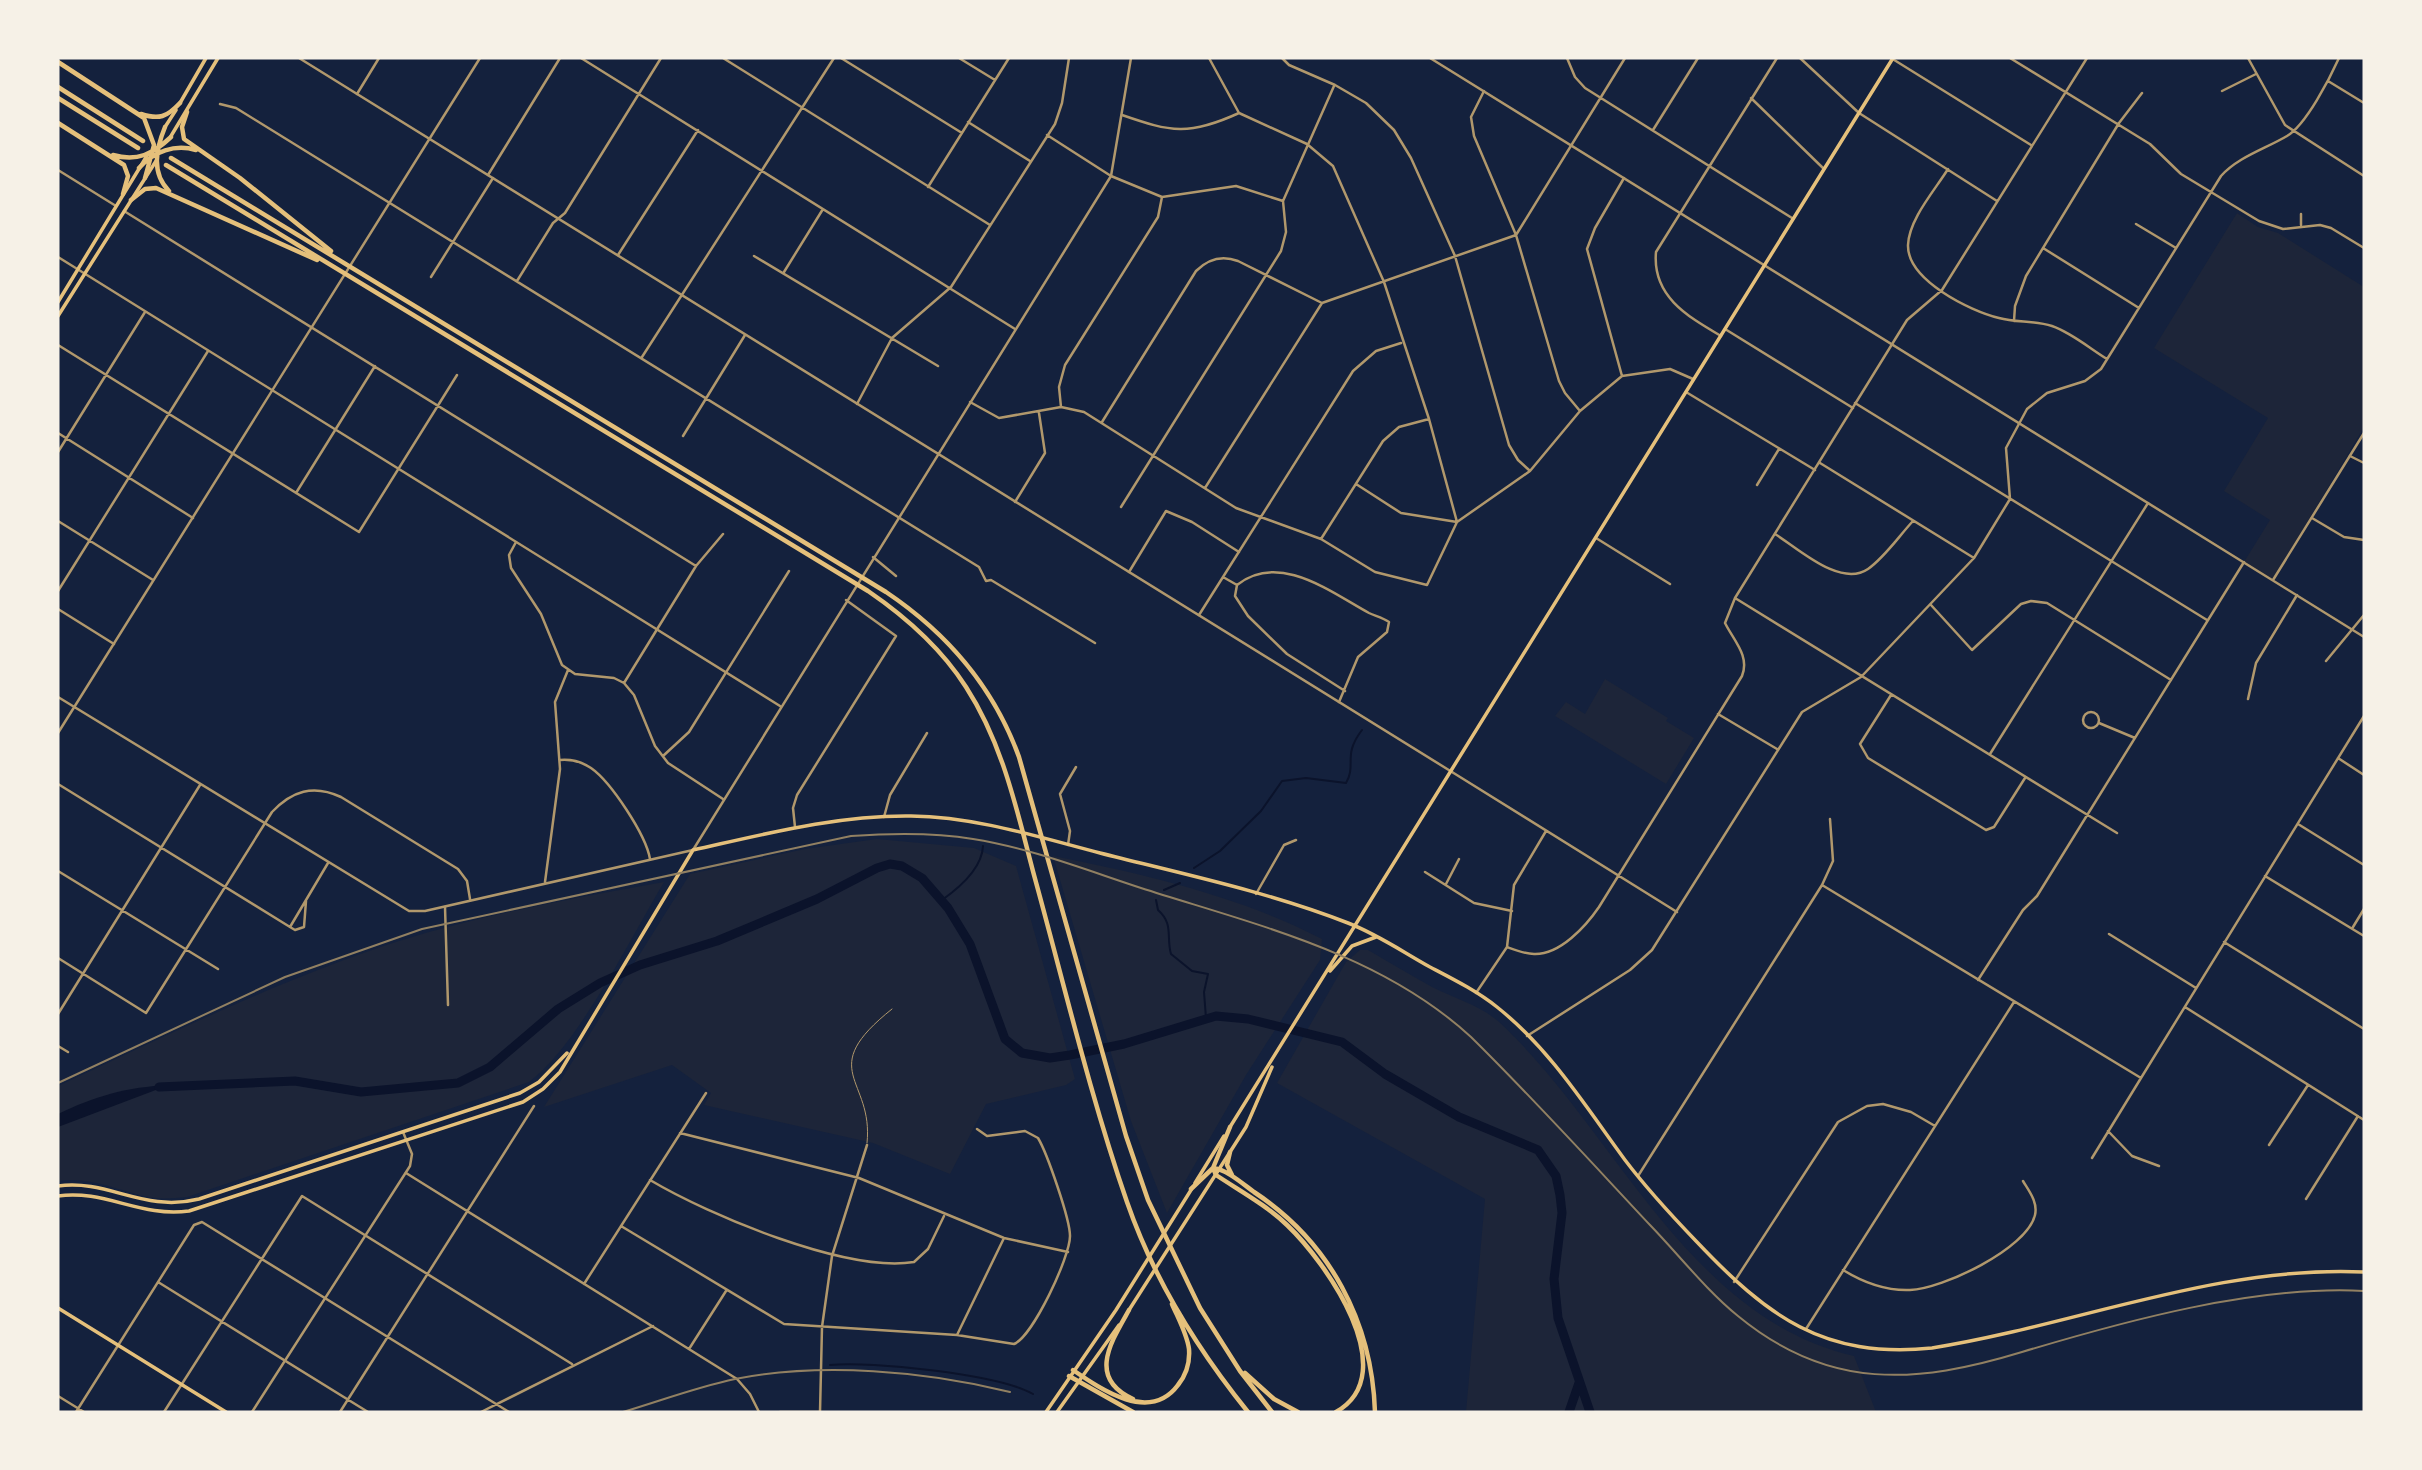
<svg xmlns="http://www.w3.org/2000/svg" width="2422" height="1470" font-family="'Libre Baskerville',serif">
<rect width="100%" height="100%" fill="#14213d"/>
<path fill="#1d2539" d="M2237,213L2258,227L2278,233L2364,287V427L2273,580L2244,562L2270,520L2224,491L2268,418L2154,348Z
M1605,679L1668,718L1666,721L1694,738L1666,784L1555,716L1566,702L1585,714Z
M877,839L974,848L1016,866L1075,1079L1066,1085L986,1104L950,1174L873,1143L704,1105L711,1093L672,1065L544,1107L690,874L805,849Z
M1053,856C1144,874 1239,896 1322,939L1320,960L1246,1075L1167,1213L1131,1121Z
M664,882C631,937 578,1046 529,1082L187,1197C173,1198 158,1200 144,1196C115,1189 88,1176 58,1181V1086C170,1034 281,979 399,941C485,914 575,898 664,882Z
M1360,950H1368C1389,962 1410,975 1432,987C1454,998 1479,1005 1498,1021C1616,1130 1686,1317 1854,1356L1876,1412H1466L1485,1199L1277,1083L1346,962Z"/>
<path fill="#0b132b" d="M169,1085L58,1127V1114C95,1096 127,1087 169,1085Z"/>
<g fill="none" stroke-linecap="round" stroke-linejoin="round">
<path stroke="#0b132b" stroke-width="2" d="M1194,868L1220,851L1261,811L1282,781L1306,778L1346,783C1357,764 1342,756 1362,730
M1164,890L1180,883
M942,900C959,888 982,869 983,846
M1156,900L1158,910C1174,924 1166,937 1171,954L1192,971L1208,974L1204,992L1206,1018
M830,1365C871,1361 998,1374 1033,1394"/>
<path stroke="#0b132b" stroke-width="9" d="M159,1087L295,1081L361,1092L458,1083L490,1067L558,1009L600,983L640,965L717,941L817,899L877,868L890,864L902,866L922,878L948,908L970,944L1005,1039L1022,1053L1050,1058L1070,1055L1124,1044L1216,1016L1248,1019L1342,1042L1385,1074L1459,1117L1538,1150L1556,1176L1560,1195L1562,1213L1554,1279L1558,1318L1590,1412
M1569,1412L1579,1383"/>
<path stroke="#b1986c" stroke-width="1" d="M867,1143C874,1078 814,1071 892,1009"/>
<path stroke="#b1986c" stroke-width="2.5" d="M581,58L1015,329
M723,58L990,225
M841,58L962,133
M959,58L995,80
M1209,58L1239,113L1307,144L1333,166L1384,282L1429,419L1457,522L1401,513L1356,484
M1282,58L1289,65L1335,85L1366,103L1394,130L1411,158L1455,256L1509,445L1518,460L1529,470
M1567,58L1575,77L1585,88L1792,218
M1800,58L1859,113L1997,201
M1891,58L2031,145
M2010,58L2150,144L2181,174L2259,221L2283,229L2320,225L2331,228L2364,248
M2248,58L2285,125L2364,176
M2328,81L2364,103
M1484,91L1471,117L1474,136L1516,235L1559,381L1565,393L1580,411
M2222,91L2256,74
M357,94L379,58
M1751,98L1824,169
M220,104L236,108L979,567L986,581L991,580L1095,643
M1122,115C1171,132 1189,136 1239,113
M968,122L1030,161
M1653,130L1698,58
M1047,135L1111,176L1162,197L1236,186L1283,201
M1948,169C1935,190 1909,219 1908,245C1907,280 1970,311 1999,318C2016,323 2034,320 2052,326C2072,333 2089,348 2107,359
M58,170L116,206
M488,175L560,58
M928,187L1009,58
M124,211L696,566
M2301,214V225
M2136,224L2176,248
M2043,248L2139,308
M618,255L698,130
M754,256L938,366
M784,272L823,209
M431,277L493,178
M517,281L553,223L565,213L661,58
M2014,321L2015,306L2026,276L2119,123L2142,93
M1725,329L1853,408
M1721,336C1687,316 1652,296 1656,252L1777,58
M58,345L359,532L457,375
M642,357L834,58
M1622,376L1670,369L1693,379
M1686,392L1815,470
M970,402L999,418L1061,407L1084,412L1236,508L1321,539L1375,572L1427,585L1457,522L1530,471L1580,411L1622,376L1587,249L1595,228L1624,178
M1855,403L2207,620
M857,404L892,338L951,287L1055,124L1062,103L1069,58
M1061,407L1059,387L1065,365L1158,217L1162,197
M1102,422L1196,271C1208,259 1222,255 1238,261L1322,303L1516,235L1625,58
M58,433L193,518
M683,436L745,335
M58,452L145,312
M2350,456L2364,463
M1820,463L1974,558
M1757,485L1779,449
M1205,488L1322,303
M296,493L375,366
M1015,502L1045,453L1039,413
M1121,507L1281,251L1286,232L1283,201L1334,86
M2312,518L2344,537L2364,540
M58,521L153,580
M1775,534C1798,548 1840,588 1868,569C1885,557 1899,536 1913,521
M1596,538L1670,584
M1321,539L1383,441L1399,427L1429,419
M516,542L509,555L511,568L541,614L562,665L575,674L614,678L624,683L634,695L655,746L668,763L723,799
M873,557L896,576
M1129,572L1166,511L1192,522L1239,552
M1223,577L1237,585L1235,596L1248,616L1287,654L1345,691
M1237,585C1279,551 1332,593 1369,613C1375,616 1382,617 1389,622L1387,632L1358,657L1339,702
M58,591L208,351
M1735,598L2117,833
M1931,605L1972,650L2021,604L2031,601L2047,603L2171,680
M58,609L114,644
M1199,615L1353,371L1376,351L1401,343
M2326,661L2364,615
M624,683L696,566L723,534
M1891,695L1860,744L1868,758L1986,830L1994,827L2025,778
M2248,699L2256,663L2297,595
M2083 720a8 8 0 1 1 16 0a8 8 0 1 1-16 0Z
M1718,714L1777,749
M2099,723L2135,738
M1990,754L2148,503
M663,756L689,732L789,571
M2338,758L2364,775
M560,760C571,759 582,762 591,768C611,782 646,835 650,859
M1452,772L1677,912
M58,784L290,927
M884,817L890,795L927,733
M2298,824L2364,865
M795,827L793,808L797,795L896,636L846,600
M1068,845L1070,831L1060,794L1076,767
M58,871L218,969
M1425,872L1474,903L1512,911
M2265,876L2364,936
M545,882L560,769L555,702L568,670
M1446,884L1459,859
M1822,885L1833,861L1830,819
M1256,894L1284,845L1296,840
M306,901L304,927L295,930L290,927L328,863
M445,907L448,1005
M2353,927L2364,909
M2109,934L2196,988
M2224,942L2364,1029
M1507,947C1515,950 1525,954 1534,954C1560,955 1586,926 1599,907L1742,676C1750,656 1734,641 1725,623L1735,598L1907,320L1942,290L2087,58
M58,958L146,1013L272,812C292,791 313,784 341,797L458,869L467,881L470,899
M1978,980L2023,910L2037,896L2244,562
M1476,993L1507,947L1514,885L1546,831
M2185,1007L2364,1120
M58,1014L200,785
M1527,1036L1630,970L1652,950L1802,712L1861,677L1974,558L2010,499L2006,448L2027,409L2047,393L2085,381L2101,369L2221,176C2238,157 2265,149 2287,136C2306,125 2330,78 2339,58
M58,1046L68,1052
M2108,1131L2132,1156L2159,1166
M680,1133L859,1178L1004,1238L1068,1252
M2269,1145L2308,1085
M2092,1158L2141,1078
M406,1173L737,1379L750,1394L759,1412
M1638,1176L1822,885L2141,1078L2364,716
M650,1180C709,1215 846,1273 914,1262L928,1249L944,1216
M2306,1199L2358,1116
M621,1226L784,1324L957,1335L1014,1344C1033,1336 1070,1257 1070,1236C1070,1219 1047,1153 1038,1138L1025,1131L987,1136L977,1129
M1843,1270C1864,1283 1885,1291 1910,1290C1942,1289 2027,1249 2035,1215C2038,1202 2029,1191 2023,1181
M158,1282L368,1412
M1734,1282L1838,1122L1867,1106L1883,1104L1911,1112L1935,1126
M584,1284L706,1093
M1806,1329L2014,1002
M957,1335L1004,1238
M689,1349L726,1291
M58,1396L84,1412
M76,1412L194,1225L202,1222L509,1412
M164,1412L302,1196L572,1364
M340,1412L534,1106
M481,1412L653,1326
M780,1412H819
M820,1412L822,1327L832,1256L867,1145"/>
<path stroke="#b1986c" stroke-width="2.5" d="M299,58L1452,772
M1430,58L2364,637
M58,257L780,706
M2273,580L2364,433
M58,697L409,911H425L693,850L1111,176L1131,58
M58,733L480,58
M252,1412L410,1166L412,1154L403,1132"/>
<path stroke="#e5c07b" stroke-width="3.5" d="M1330,971L1352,946L1376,937
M1230,1127L1893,58
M1195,1183L1224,1136
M58,1186C109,1179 143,1213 199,1199L520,1093L539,1082L567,1053
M58,1196C104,1189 141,1218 189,1211L523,1102L543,1089L560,1072L693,850C765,834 837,815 911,816C977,817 1038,837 1100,853C1183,874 1269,892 1348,923C1377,934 1403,952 1430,967C1453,979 1477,991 1497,1007C1550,1049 1586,1107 1625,1160C1647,1189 1671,1215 1696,1241C1767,1316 1823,1359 1932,1348C2076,1325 2217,1265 2364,1272
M58,1308L226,1412
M1129,1310L1246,1127L1272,1067
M1046,1412L1116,1310L1191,1190
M1057,1412L1119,1325"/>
<path stroke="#e5c07b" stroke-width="3.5" d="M180,103L206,58
M165,127L176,110
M171,136L218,58
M58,302L148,154
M58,316L156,161"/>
<path stroke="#e5c07b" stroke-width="4.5" d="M58,62L144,118L154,145L145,178
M58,87L143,141
M58,98L138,148
M187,112L182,127L184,139L240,178L331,251
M141,114C159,120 167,117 180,103
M58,123L124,165L128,176L123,194
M165,127C156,149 151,173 169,191
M113,155C137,162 153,154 171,137
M171,158L886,592C947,633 994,688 1019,757L1126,1136L1148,1200L1200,1308L1240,1371L1272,1412
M166,165L868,591C906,617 941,648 966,687C1003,744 1017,811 1034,875C1064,984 1090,1095 1127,1202C1153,1277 1198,1350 1248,1412
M139,168C154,151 175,144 196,150
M131,200L145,189L156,188L317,260
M1230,1152L1227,1165L1232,1175
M1213,1168L1216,1175C1240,1191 1266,1205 1287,1225C1325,1261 1405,1373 1336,1412
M1213,1168C1226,1169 1243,1184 1254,1192C1330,1242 1372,1322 1375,1412
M1191,1189L1213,1168L1230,1127
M1129,1310C1111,1342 1087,1378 1133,1399
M1073,1370C1102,1390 1150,1423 1178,1385C1186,1375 1190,1362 1189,1349C1187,1334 1178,1318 1172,1304
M1245,1373L1274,1399L1298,1412
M1069,1376L1133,1412"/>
<path stroke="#918062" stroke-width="2" d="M58,1083L285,977L422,929L851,836C892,833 932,832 973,839C1030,848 1086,870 1141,888C1256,925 1380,953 1471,1037C1533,1098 1591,1162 1650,1225C1679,1255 1706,1290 1738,1316C1829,1391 1917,1384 2022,1352C2125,1321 2256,1285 2364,1291
M623,1412C660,1401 697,1387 735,1379C821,1362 926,1371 1010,1392"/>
</g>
<rect width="2422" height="1470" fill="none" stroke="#f6f1e7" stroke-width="119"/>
</svg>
